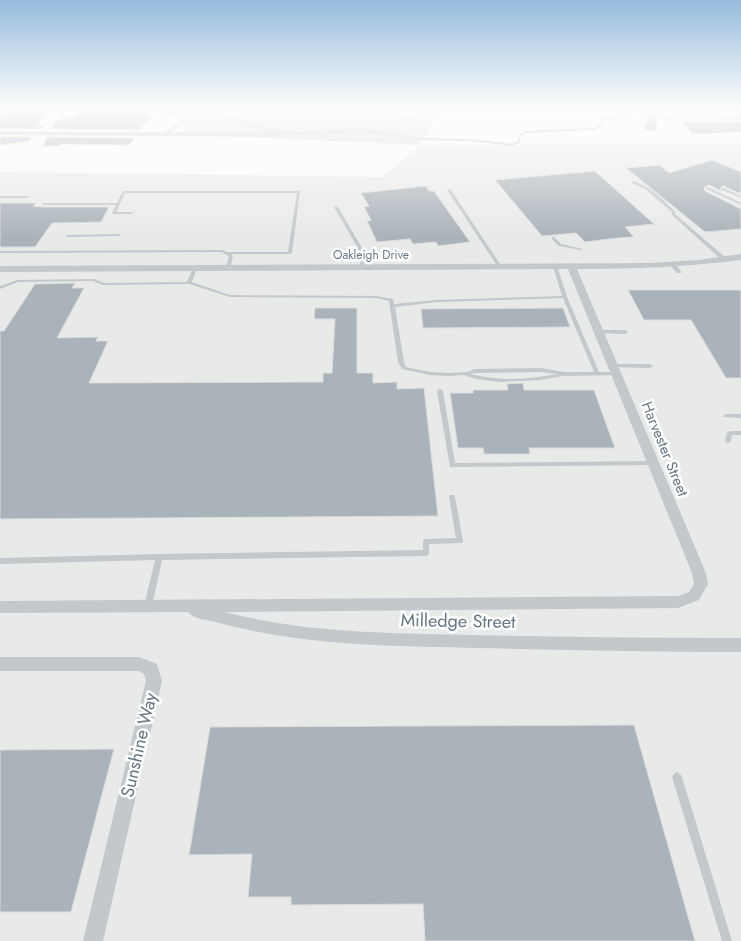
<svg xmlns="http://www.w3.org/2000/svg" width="741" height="941" font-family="Jost,sans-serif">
<rect width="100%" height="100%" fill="#fafaf8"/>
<path fill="#e8e9e9" d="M741,143V941H0V172L383,177L420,145Z"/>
<path fill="#dadfd7" d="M150,106H259L278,115L320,117L440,113L420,145L185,134L187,117Z"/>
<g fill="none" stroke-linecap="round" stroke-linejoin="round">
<path stroke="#bbc7cb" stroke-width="2" d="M189,106L212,117L240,119L257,127L272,131L312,134L362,130L419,139L471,140L512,145L519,142L520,135L525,132L593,129L599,127L602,120L626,116L644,106"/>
</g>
<path fill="#aab3b9" stroke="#dcdcda" d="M101,106L111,108L122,106L152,115L140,130L51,129L55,121Z
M11,108H52L36,127L46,124L40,129H0V116Z
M718,109H741V114L674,113L670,110Z
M648,115L658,118L655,131L644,130Z
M681,121L741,122V132L693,134Z
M0,137H32L29,141L0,145Z
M47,137L134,138L129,145L66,144H61L59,146H43Z
M712,160L741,172V192L738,193L724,186L721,187V191L709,185L704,187L705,191L741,209V229L705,232L626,168L659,165L669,173Z
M595,171L654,224L625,227L634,237L617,238L585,242L576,233L542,236L495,180Z
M426,186L429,191H434L470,242L438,246L436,242L413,244L410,239L377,242L367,221L371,220L364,207L369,206L361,193Z
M0,203H36L33,206L43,207H109L101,222L52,223L35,247H0Z
M75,283L72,288H84L57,338L98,337L96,341H108L89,383L323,382V373H332L335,319H314L315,308H357V373H373V383L397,382V389L424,388L438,516L0,519V331H4L35,284Z
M628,290H741V378H726L691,320H644Z
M563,308L570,327L423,328L421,309Z
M523,383L524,390H594L615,448H529L530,454H484L483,448H458L450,393H473V390H508L507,384Z
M634,725L695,941H425L423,904L291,905V897H248L252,854L189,855L210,727Z
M114,749L71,912H0V750Z"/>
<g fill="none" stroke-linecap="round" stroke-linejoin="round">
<path fill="#c3c8cc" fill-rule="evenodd" d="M632,181C649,184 663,200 675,211V214L726,258V260H722L672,215V212L645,189L632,183Z
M706,187H708L741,203V205L706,189Z
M722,188H724L741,196V198L722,190Z
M448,189L451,190L502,267V268L498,267L447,190Z
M123,191H300L292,253L290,254H231L233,256L230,268L228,269L226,268L229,256L221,252L0,253V251L222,250L227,252H288L297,193H125L116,212H132L133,213L131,214H113L112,213L116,205H43L41,204L43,203H117Z
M0,196H27L29,197L27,198H0Z
M335,206L338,207L362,248L365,268L361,267L358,248L334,207Z
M120,234L121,235L119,236L67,237L65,236L67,235Z
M552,237H554L561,244L583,249L581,250L559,246L552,239Z
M670,263H674L681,271V273H677L670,265Z
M553,265L557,266L567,297L599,372H616L618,373L619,374L618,375L563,376L540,380L500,382L476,379L464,375L450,376L430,375L402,369L398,362L389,301L376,298L230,297L189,284L103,285L93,281L18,282L0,289V286L17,280L94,279L104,283L187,282L193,268L195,267L197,268L192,282L230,295L376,296L393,299L394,304L437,300L562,296L553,266ZM563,298L594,372H564L541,368L475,369L467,372L450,373L430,372L406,367L404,362L395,307L437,302ZM541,372L557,374C529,380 497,381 470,374L475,373Z
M598,330H625L628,332L625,334L596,333L595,332Z
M613,364H650L653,366L650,368L611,367V365Z
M440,389L443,391L455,463L653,461L656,463L653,465L450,467L437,391Z
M726,414H741V418L724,417L723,416Z
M730,431H741V435H732L731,441L728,443L725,441L727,433Z
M450,495H454L455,497L463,541L462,543L429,544V553L428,555L426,556L162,560L152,606L151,608L148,609L145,608L144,606L155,560L0,564V558L159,554L423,550V541L424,539L456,538L449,497Z
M677,772L680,774L682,777L732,941H722L672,777L674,774Z"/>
<path fill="#c3c8cc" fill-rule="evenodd" d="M147,106H157L186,117V124L170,132L280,133L283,135L280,137L0,135V131L163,132L181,122V119Z
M261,106H271L286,111L326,113L467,106H514L326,117L285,115Z
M625,106H636L666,115L741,116V120L666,119Z
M741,254V260C686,267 632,269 577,269L706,573L708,584L699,600L678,608L225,612C306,633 389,633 472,635C562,637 651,638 741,638V652C654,652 567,650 479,648C390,646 303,646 216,622C208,620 193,619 188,612L0,613V601L678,596L689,592L694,584L692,573L568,269L0,272V266L650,263L698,260Z
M0,657H139L157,664L162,681L103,941H83L146,681L144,674L138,671H0Z"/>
</g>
<linearGradient id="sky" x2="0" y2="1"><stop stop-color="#96bcdc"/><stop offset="0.45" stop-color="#fdfdfc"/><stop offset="1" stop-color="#fdfdfc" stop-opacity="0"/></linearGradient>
<rect width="741" height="238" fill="url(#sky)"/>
<g text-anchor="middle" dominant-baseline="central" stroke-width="5" stroke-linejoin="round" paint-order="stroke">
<g font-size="12" fill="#657683" stroke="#fff">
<text x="371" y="255">Oakleigh Drive</text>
</g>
<g font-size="15" fill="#657683" stroke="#fff">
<text transform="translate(665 449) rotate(68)">Harvester Street</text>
</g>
<g font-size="18" fill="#657683" stroke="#fff">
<text transform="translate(458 621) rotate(1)">Milledge Street</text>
<text transform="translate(139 745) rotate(-77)">Sunshine Way</text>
</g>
</g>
</svg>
